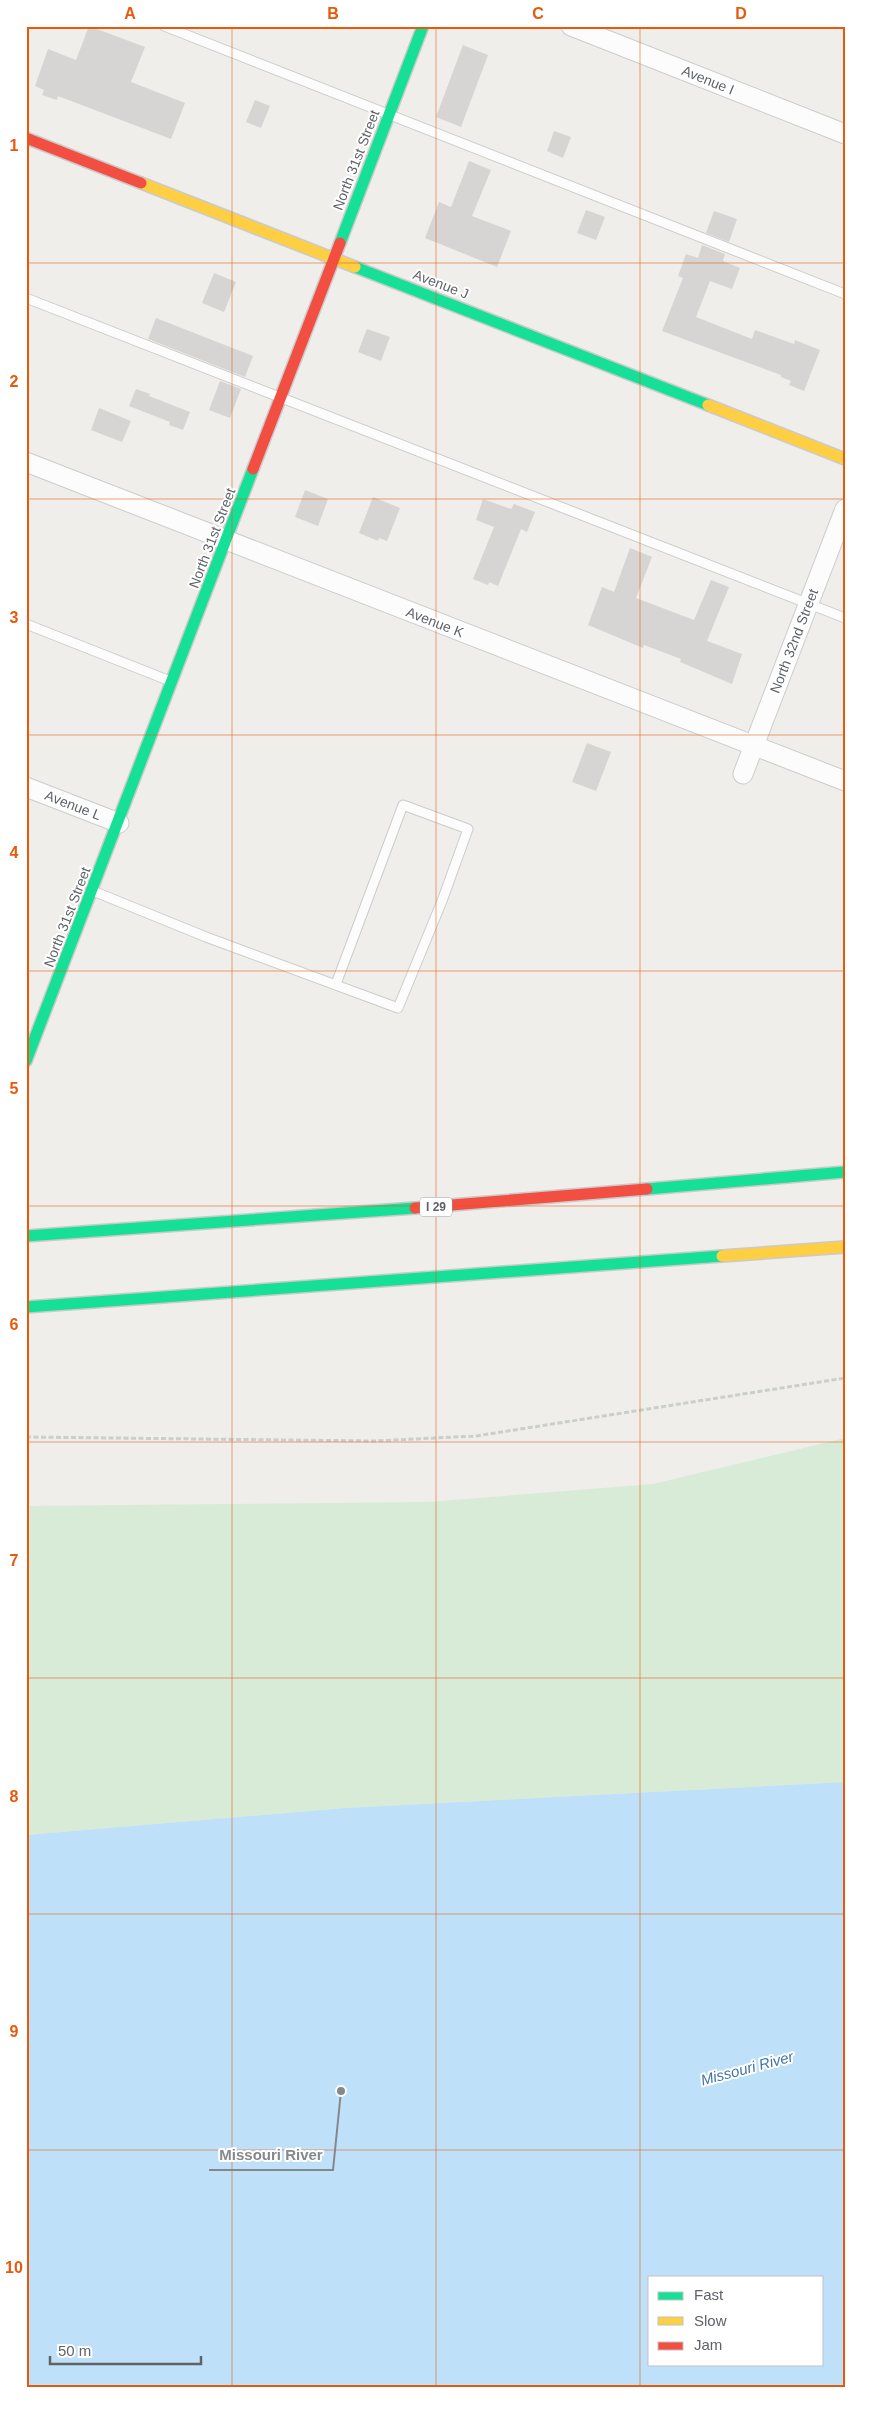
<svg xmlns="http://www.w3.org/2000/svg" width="871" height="2413" font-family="Helvetica,sans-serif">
<rect width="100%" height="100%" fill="#efeeea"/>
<path fill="#d8ebd6" d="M845,1438V1782L345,1808L26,1835V1506L428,1502L653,1484Z"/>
<path fill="#bfe0f9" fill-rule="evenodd" d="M845,1782V2387H26V1835L345,1808ZM650,2277H822V2364H650Z"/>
<path fill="#d6d5d3" d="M89,26L145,47L131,82L185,103L171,139L58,96L57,100L42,95L44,90L35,86L48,49L76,60Z
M463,45L488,55L461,127L436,117Z
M255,100L270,106L261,128L246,122Z
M554,131L571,137L563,158L547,151Z
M469,161L491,170L472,216L511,231L497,267L425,238L439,202L451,207Z
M586,210L605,217L596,240L577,233Z
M714,211L737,219L729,242L706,233Z
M702,245L725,254L723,261L740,268L732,289L710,281L696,317L752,339L755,330L794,344L795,340L820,350L804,391L789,385L791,381L781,377V375L662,331L683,278L678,276L686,254L698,258Z
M214,273L236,282L224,312L202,303Z
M156,318L253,356L245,377L148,339Z
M367,329L390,337L381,361L358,352Z
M220,381L241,389L230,418L209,410Z
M136,389L150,394L149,396L190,412L183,430L169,425L170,422L129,406Z
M99,408L131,421L122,442L91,430Z
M305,490L328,499L318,526L295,517Z
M373,497L400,508L387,541L379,538L378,541L359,533Z
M483,499L511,509L514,504L535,512L527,532L521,529L498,586L489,582L488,585L473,579L494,527L476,520Z
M630,548L652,557L636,598L694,620L711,580L729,587L707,641L742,654L732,684L680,662L681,659L644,645L643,648L588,625L602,587L614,592Z
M587,743L611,752L596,791L572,782Z"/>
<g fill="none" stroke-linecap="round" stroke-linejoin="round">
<defs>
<path id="lane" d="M164,26L845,294
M26,298L845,618
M26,624L170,681
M93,891L206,937L398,1008L442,901L468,829L403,805L336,984"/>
<path id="street" d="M571,26L845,134
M26,462L845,781
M743,774L845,509
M26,787L119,823"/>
<path id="fast" d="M340,243L423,26
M355,267L708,405
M26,1061L253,469
M647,1189L845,1172
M26,1236L415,1208
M26,1307L722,1256"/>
<path id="slow" d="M141,183L355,267
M708,405L845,459
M722,1256L845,1247"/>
<path id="jam" d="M26,138L141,183
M253,469L340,243
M415,1208L647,1189"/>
</defs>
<use href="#lane" stroke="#cbcccc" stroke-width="11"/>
<use href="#street" stroke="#cbcccc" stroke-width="21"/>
<use href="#fast" stroke="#cacacb" stroke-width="14"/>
<use href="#slow" stroke="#cacacb" stroke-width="14"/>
<use href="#jam" stroke="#cacacb" stroke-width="14"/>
<path stroke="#cacfcc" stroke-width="3" stroke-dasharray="5 2.5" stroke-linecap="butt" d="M26,1437L374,1441L476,1436L845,1378"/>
<use href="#lane" stroke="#fdfcfc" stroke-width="9"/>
<use href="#street" stroke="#fdfcfc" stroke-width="19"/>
<use href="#fast" stroke="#16e098" stroke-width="11"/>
<use href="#slow" stroke="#ffcf43" stroke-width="11"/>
<use href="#jam" stroke="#f24e42" stroke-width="11"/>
</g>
<path fill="none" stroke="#e8590c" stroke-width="1" stroke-opacity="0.55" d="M232,26V2387M436,26V2387M640,26V2387M26,263H845M26,499H845M26,735H845M26,971H845M26,1206H845M26,1442H845M26,1678H845M26,1914H845M26,2150H845"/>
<g text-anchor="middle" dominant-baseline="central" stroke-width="4" stroke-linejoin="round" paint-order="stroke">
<rect fill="#fff" stroke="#8f9295" stroke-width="1" x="420" y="1197.5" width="32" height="19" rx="4"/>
<g font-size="12" font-weight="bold" fill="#5f6368">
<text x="436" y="1207">I 29</text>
</g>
<g font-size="14" fill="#5f6368" stroke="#fff">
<text transform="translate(708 80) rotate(22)">Avenue I</text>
<text transform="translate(356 160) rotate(-69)">North 31st Street</text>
<text transform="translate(441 284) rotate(21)">Avenue J</text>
<text transform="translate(212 538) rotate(-69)">North 31st Street</text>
<text transform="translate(435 622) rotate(21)">Avenue K</text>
<text transform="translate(794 641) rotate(-69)">North 32nd Street</text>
<text transform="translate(73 805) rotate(21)">Avenue L</text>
<text transform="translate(67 917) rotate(-69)">North 31st Street</text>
</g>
<g font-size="15" font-style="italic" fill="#4174aa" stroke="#fff">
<text transform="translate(747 2068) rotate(-15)">Missouri River</text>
</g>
</g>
<path fill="none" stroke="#84888a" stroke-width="2" d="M341 2091L333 2170H209"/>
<circle fill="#84888a" stroke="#fff" stroke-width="2" cx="341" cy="2091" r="5"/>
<g font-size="15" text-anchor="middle" font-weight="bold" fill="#84888a" stroke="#fff" stroke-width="4" stroke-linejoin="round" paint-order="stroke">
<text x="271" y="2160">Missouri River</text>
</g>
<rect width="871" height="2413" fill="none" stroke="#ffffff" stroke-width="55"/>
<rect x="648" y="2276" width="175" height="90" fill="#ffffff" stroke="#bfc1c3"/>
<rect x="658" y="2292" width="25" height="8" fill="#16e098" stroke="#bfc1c3"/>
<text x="694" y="2300" font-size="15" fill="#5f6368">Fast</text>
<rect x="658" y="2317" width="25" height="8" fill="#ffcf43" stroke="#bfc1c3"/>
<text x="694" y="2326" font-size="15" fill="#5f6368">Slow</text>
<rect x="658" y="2342" width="25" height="8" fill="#f24e42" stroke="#bfc1c3"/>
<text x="694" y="2350" font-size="15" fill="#5f6368">Jam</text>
<path d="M50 2356v8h151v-8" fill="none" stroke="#5f6368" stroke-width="2.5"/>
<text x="58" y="2356" font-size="15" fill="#5f6368" stroke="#ffffff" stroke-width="4" paint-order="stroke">50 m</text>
<rect x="28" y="28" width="816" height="2358" fill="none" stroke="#e8590c" stroke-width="2"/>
<g font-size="16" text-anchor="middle" font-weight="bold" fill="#e8590c">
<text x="130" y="19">A</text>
<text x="333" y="19">B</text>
<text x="538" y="19">C</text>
<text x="741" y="19">D</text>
<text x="14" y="151">1</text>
<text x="14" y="387">2</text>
<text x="14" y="623">3</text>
<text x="14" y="858">4</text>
<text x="14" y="1094">5</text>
<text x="14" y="1330">6</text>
<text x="14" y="1566">7</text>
<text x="14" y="1802">8</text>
<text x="14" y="2037">9</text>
<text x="14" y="2273">10</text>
</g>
</svg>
